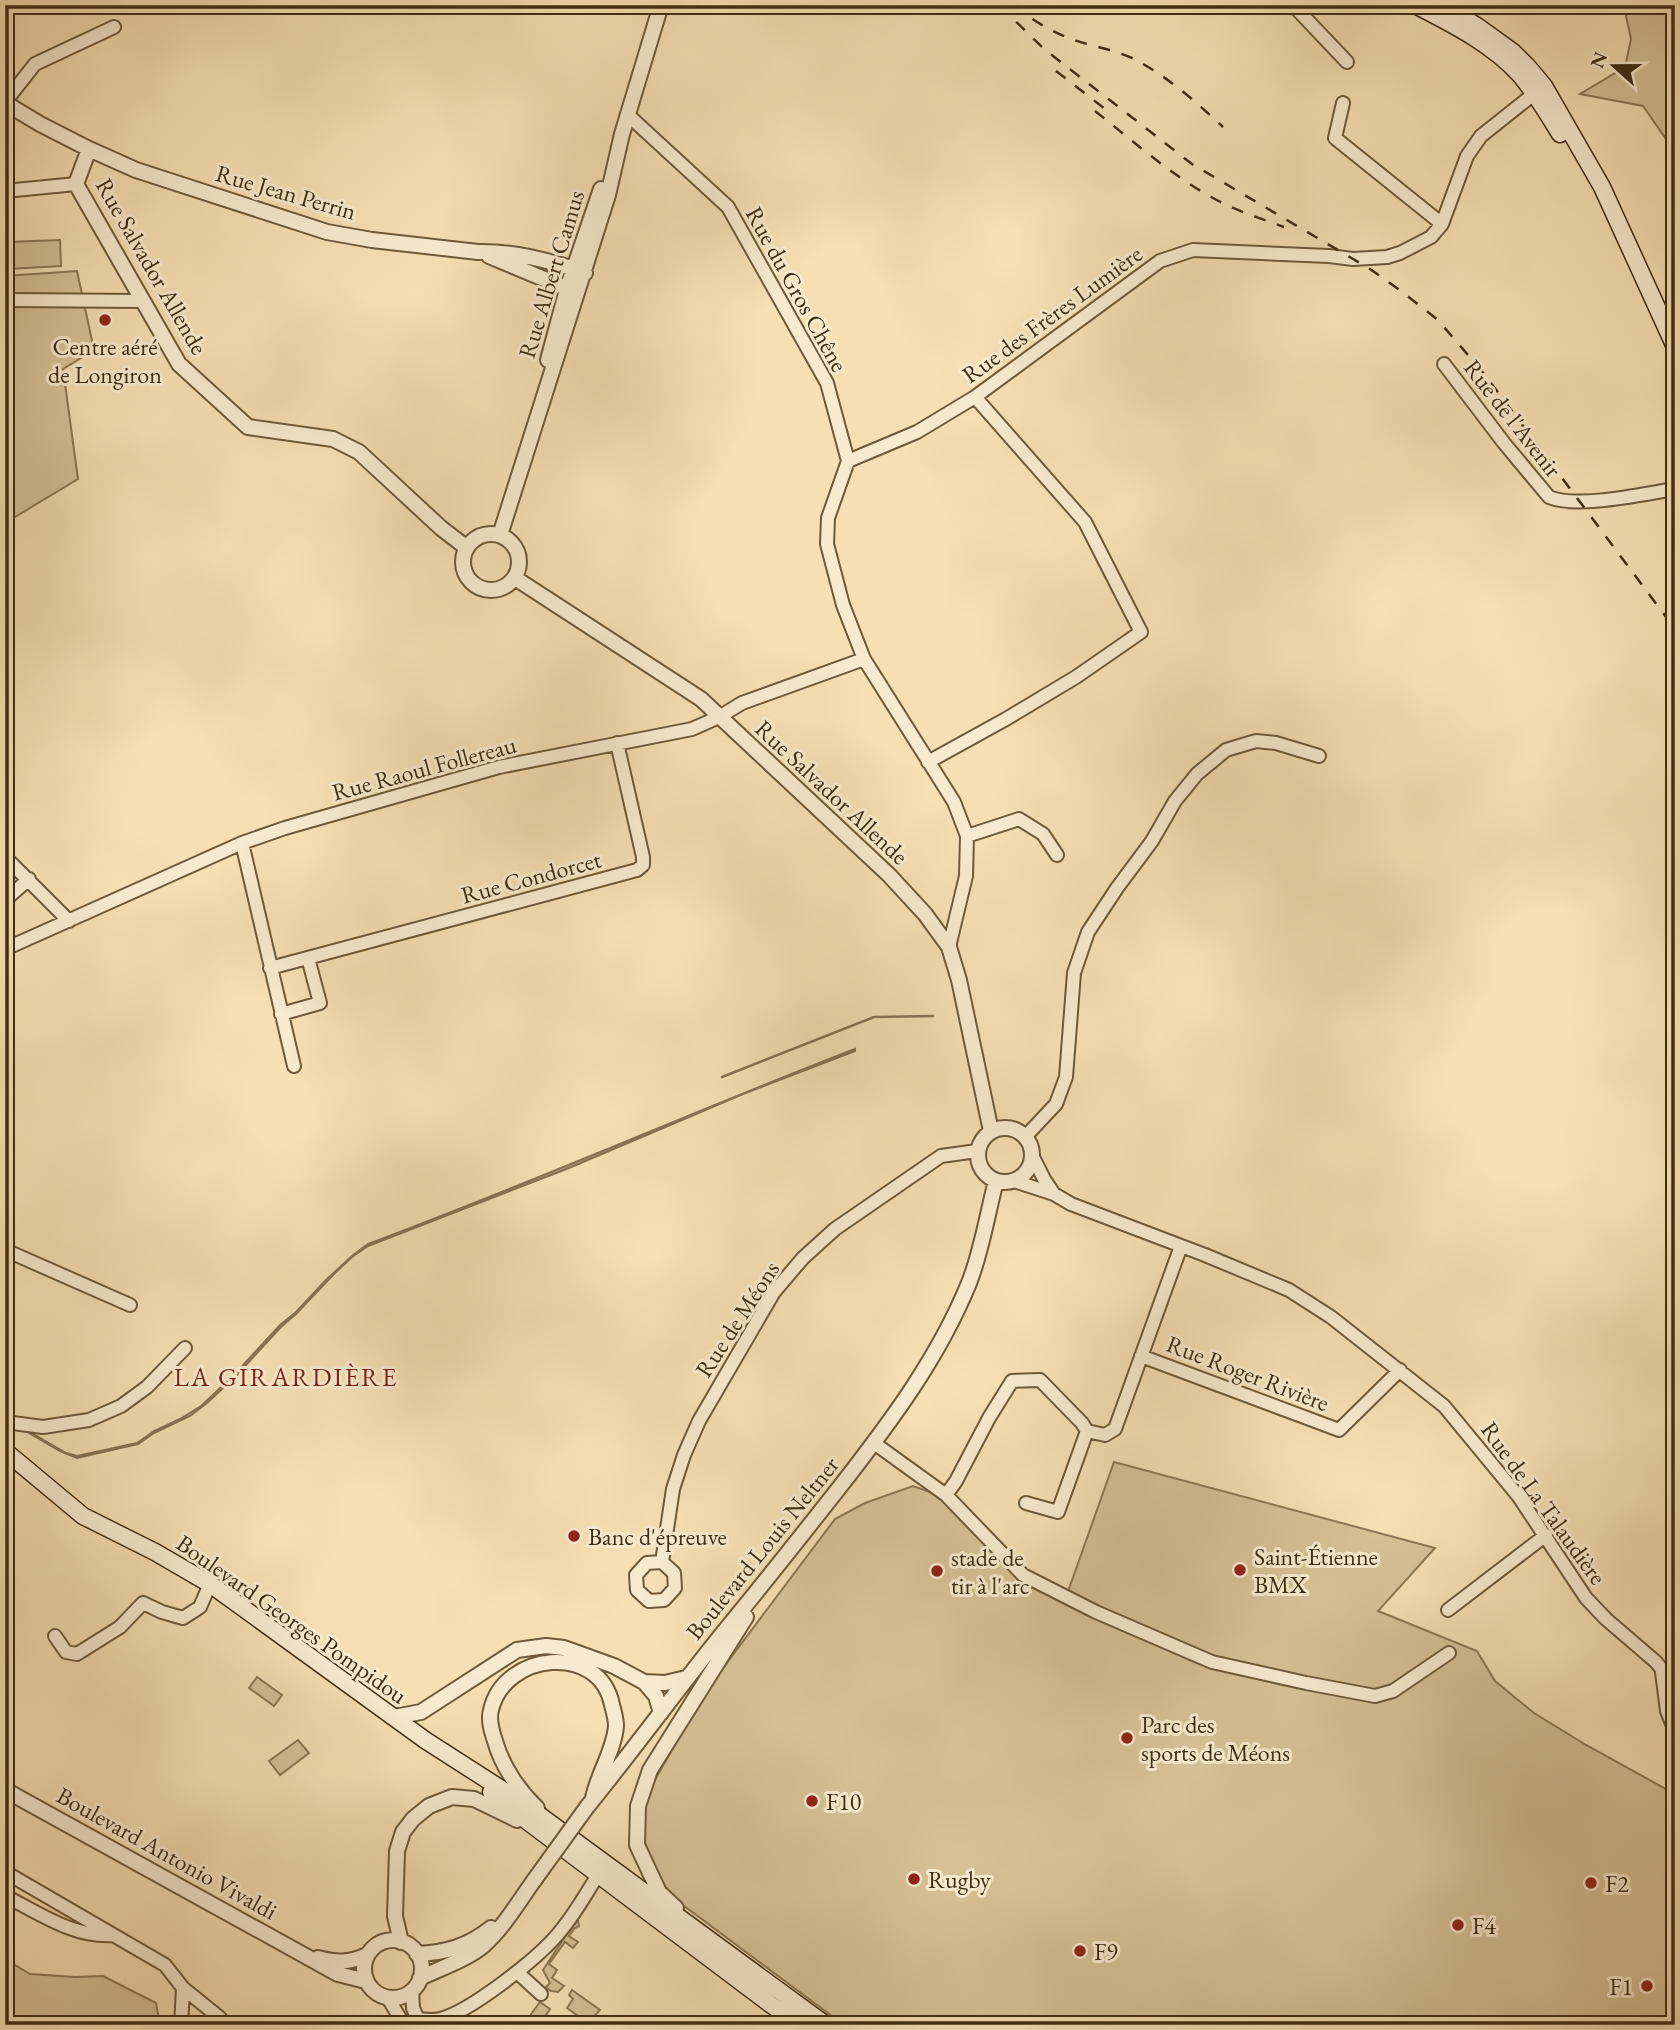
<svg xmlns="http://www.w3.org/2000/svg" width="1680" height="2030" font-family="'EB Garamond',serif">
<rect width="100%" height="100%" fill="#f5dfb3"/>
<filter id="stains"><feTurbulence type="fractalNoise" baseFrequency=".00286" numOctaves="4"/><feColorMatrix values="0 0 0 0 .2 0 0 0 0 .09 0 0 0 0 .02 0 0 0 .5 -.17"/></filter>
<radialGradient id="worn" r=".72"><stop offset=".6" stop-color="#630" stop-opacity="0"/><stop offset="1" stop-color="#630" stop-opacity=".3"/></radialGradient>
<path fill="#d6c197" stroke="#8c7754" stroke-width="2" d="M1614,5H1675V152L1643,106L1580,94L1625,67L1631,39L1625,11Z
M60,240L61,266L9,269L7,242Z
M77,271L94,350L63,369L78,479L5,523V276Z
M1114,1462L1435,1548L1378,1611L1477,1651L1495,1681L1534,1713L1586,1745L1675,1794V2025H844L664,1891L650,1861L643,1834L642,1815L648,1792L705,1692L835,1519L865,1503L913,1486L941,1496L972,1531L1065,1600Z
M257,1677L282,1695L274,1706L249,1688Z
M298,1740L309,1753L280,1775L269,1761Z
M578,1921L579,1926L575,1928L569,1936L578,1942L573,1948L565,1942L549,1964L557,1970L552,1978L564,1986L558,1992L551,1991L546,1987L550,1983L543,1970L574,1923Z
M5,1959L30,1974L75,1977L103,1976L156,2003L160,2025H5Z
M572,1990L600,2010L590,2021L584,2020L567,2008L573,1999L569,1995Z
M540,2002L550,2009L544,2018L552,2025H530L531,2014Z"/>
<path fill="#b8a27c" stroke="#887351" stroke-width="2" d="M855,1049V1051L743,1094L569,1168L368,1246L352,1257L333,1275L296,1314L281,1327L235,1377L207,1403L190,1416L154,1433L138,1444L77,1458L60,1451L19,1427L18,1425L66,1453L77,1456L137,1443L154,1431L180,1419L201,1406L234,1375L280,1325L296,1312L326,1280L352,1256L368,1244C532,1183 692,1112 855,1049Z"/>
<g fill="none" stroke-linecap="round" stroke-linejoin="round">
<path stroke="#887351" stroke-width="2.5" d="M722,1077L874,1017L933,1016"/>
<defs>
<path id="minor" d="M1293,5L1347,62
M5,102L35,64L114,27
M1343,103L1335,138L1442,224
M628,115L728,207L827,383L848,461L828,518L827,544L843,605L864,659L954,802L967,836L966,876L949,947
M5,191L76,184
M5,300L143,301
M1444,364L1504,443L1549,497C1577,509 1643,494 1675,489
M848,461L917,432L975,397L1160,261L1193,250L1329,256L1353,259L1387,257L1400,253L1431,237L1442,224L1467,156L1481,136L1540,89
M928,762L1006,719L1076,677L1141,632L1085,522L975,397
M967,836L1019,819L1043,834L1057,855
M242,843L294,1066
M5,857L69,921
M5,900L29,879
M5,949L242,843L285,828L499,767L692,729L719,717L742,703L864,659
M270,968L637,870L643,865V857L617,743
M281,1014L320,1003L308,958
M1025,1137L1056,1104L1066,1077L1074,973L1088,932L1117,888L1152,841L1175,801L1197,774L1226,750L1256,741L1276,743L1319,756
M1032,1155L1044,1179L1054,1194
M1014,1181L1054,1194L1071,1204L1205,1255L1289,1290L1331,1317L1444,1406L1519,1497L1586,1598L1606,1619L1656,1662L1669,1678L1675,1694
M5,1250L130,1305
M1141,1356L1339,1430L1400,1370
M5,1422L43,1427L89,1420L121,1406L147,1387L185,1348
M874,1443L946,1495L1023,1575L1096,1612L1212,1662L1306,1683L1375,1696L1393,1691L1449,1653
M946,1495L956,1481L989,1418L1012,1381L1040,1380L1082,1423L1087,1431L1105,1435L1115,1429L1181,1246
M1026,1503L1058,1512L1087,1431
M662,1562L647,1563L636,1575L637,1590L649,1601L664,1600L675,1588L674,1573L662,1562L673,1489L684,1455L699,1421L774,1292L803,1258L835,1229L941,1156L977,1151
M1448,1610L1546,1535
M55,1636L66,1652L77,1654L120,1627L143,1603L162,1612L183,1618L200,1607L210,1584
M1662,1672L1667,1711L1675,1731
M5,1872L165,1965L183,1988L181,2025
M5,1896C39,1913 74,1938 113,1935
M517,1972L541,1994
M183,1988L220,2018L223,2025
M412,1991L413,2008L420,2024
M388,1998L404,2025
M419,2019C427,2020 433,2021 440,2019C470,2012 538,1958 558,1934C574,1916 585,1895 598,1875"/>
<path id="tertiary" d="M5,103L40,124L89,149L136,170L327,232L372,240L478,252C513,251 552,261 585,273
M89,149L76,184L179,364L248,427L333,439L359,452L441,528L467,548
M489,256L573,291
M548,360L567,289L601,189
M463 562a28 28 0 1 1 56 0a28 28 0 1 1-56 0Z
M500,535L608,195L622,134L661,5
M515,578L701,699L889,875L925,914L949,947L959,980L991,1131
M978 1155a27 27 0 1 1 54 0a27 27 0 1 1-54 0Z
M644,1682L665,1683L686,1678
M394,1717L421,1712L517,1650L546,1646L564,1648L614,1666L644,1682L656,1696L661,1713
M5,1790L338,1974L366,1981
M587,1807C635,1748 679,1687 727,1628C765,1582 802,1535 839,1488C889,1424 938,1359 969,1283C982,1250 987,1215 996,1181
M537,1808C519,1791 502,1766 495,1741C492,1732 488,1720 491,1710C504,1652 600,1642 612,1705C614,1712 616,1720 616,1726C614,1751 598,1773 593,1798
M676,1908L659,1892L637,1845L638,1806L650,1770L746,1617
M364 1969a29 29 0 1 1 58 0a29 29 0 1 1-58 0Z
M401,1942L395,1916L397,1851L403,1832L413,1819L429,1806L452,1797L474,1799L517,1820
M417,1954C446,1953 468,1946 491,1928
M318,1958C336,1963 350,1963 367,1955
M420,1978C441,1968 466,1960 484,1945C504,1927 519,1901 535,1879"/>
<path id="secondary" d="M1415,5C1452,24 1492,44 1520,75C1535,93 1548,114 1560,134
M1442,5L1477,26L1513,52L1528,67L1544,86L1602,187L1675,347
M5,1451L83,1516L155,1552L210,1584L425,1740L520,1801L826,2025
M491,1792L515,1812L770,2004L800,2025"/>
</defs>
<use href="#minor" stroke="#6e5a3a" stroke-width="16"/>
<use href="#tertiary" stroke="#6e5a3a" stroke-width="18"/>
<use href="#secondary" stroke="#412d11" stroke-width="19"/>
<use href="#minor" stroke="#f8eace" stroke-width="12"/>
<use href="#tertiary" stroke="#f8eace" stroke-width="14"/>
<use href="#secondary" stroke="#f8eace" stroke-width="16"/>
<path stroke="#412d11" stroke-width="2.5" stroke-dasharray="12 12" stroke-linecap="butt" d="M999,5L1044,49L1192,164L1370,269L1401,291L1438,320L1485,375L1675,629
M1013,5C1030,18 1049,31 1069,38C1089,46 1112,49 1132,58C1166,75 1195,101 1223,127
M1056,71L1109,112
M1095,111C1133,141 1171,175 1213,198C1236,211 1260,218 1284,227"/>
<defs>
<path id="tertiary-bridge" d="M535,1879L587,1807"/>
</defs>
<use href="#tertiary-bridge" stroke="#6e5a3a" stroke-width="18" stroke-linecap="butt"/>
<use href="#tertiary-bridge" stroke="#f8eace" stroke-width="14"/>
</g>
<g fill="#8f2418" stroke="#f8eace" stroke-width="2.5">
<circle cx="105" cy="320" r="7"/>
<circle cx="574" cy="1536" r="7"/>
<circle cx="1240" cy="1570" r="7"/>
<circle cx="937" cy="1571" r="7"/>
<circle cx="1127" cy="1738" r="7"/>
<circle cx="812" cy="1801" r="7"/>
<circle cx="914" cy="1879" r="7"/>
<circle cx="1591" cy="1883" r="7"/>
<circle cx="1458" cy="1925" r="7"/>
<circle cx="1080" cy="1951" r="7"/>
<circle cx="1647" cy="1986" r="7"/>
</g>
<g text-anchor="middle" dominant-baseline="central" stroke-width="6" stroke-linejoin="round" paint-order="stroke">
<g font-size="24" fill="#412d11" stroke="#f8eace">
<text transform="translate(286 192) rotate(16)">Rue Jean Perrin</text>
<text transform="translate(152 266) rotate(60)">Rue Salvador Allende</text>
<text transform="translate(551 274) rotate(-73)">Rue Albert Camus</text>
<text transform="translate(797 289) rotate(61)">Rue du Gros Chêne</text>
<text transform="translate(1052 314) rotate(-36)">Rue des Frères Lumière</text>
<text transform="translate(1513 418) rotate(52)">Rue de l'Avenir</text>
<text transform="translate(424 768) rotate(-15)">Rue Raoul Follereau</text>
<text transform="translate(832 792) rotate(43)">Rue Salvador Allende</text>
<text transform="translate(531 877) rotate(-15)">Rue Condorcet</text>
<text transform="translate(737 1319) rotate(-57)">Rue de Méons</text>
<text transform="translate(1248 1373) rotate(21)">Rue Roger Rivière</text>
<text transform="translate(1544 1503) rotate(54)">Rue de La Talaudière</text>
<text transform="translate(762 1548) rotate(-51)">Boulevard Louis Neltner</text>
<text transform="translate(292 1619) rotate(35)">Boulevard Georges Pompidou</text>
<text transform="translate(167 1853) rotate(29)">Boulevard Antonio Vivaldi</text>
</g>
<g font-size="24" fill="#412d11" stroke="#f8eace" text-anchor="start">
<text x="105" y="346" text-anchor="middle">Centre aéré<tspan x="105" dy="28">de Longiron</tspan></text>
<text x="588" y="1536">Banc d'épreuve</text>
<text x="1254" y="1556">Saint-Étienne<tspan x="1254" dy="28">BMX</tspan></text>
<text x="951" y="1557">stade de<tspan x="951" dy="28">tir à l'arc</tspan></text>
<text x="1141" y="1724">Parc des<tspan x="1141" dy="28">sports de Méons</tspan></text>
<text x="826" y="1801">F10</text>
<text x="928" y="1879">Rugby</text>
<text x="1605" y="1883">F2</text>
<text x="1472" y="1925">F4</text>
<text x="1094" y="1951">F9</text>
<text x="1633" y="1986" text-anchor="end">F1</text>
</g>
<g font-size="26" letter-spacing="2" fill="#7a1f14" stroke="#f8eace">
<text x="286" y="1377">LA GIRARDIÈRE</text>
</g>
</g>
<rect width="1680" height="2030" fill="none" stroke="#f5dfb3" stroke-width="28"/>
<rect x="7" y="7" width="1666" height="2016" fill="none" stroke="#412d11" stroke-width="3.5"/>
<rect x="14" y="14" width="1652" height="2002" fill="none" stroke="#412d11" stroke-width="2"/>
<g transform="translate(1614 66) rotate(291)" stroke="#f8eace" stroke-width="5" paint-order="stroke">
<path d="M0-5L12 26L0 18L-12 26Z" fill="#412d11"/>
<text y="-10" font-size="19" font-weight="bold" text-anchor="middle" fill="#412d11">N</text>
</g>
<rect width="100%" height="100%" filter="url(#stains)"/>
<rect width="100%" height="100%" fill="url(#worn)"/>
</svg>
